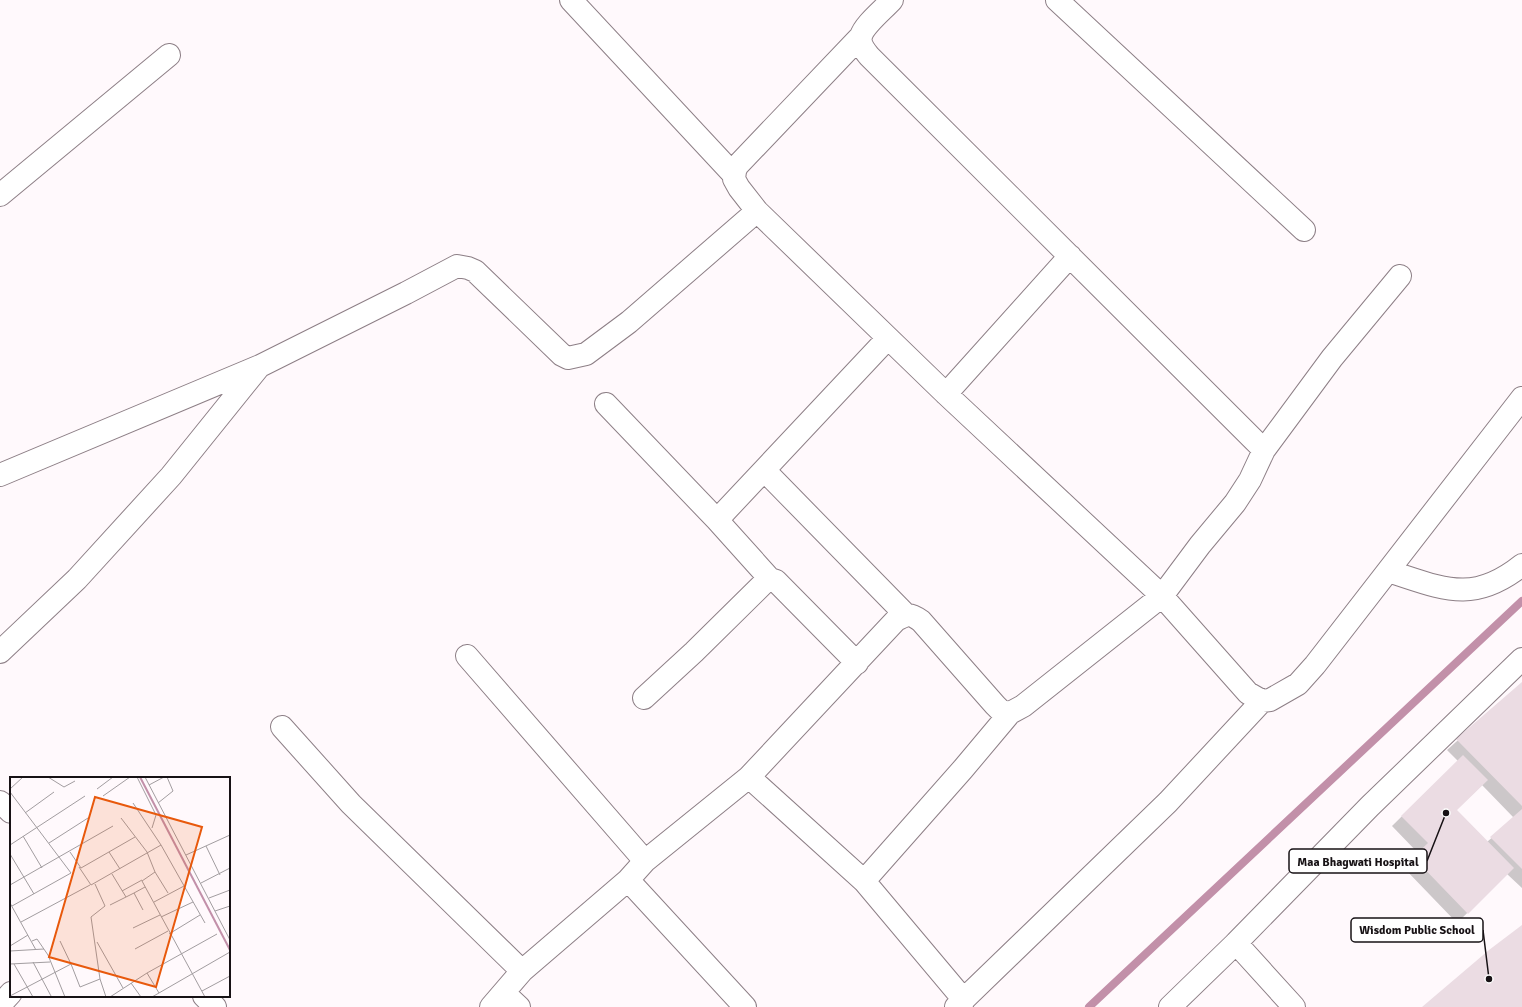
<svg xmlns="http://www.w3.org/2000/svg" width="1522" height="1007" font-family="Signika,sans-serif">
<rect width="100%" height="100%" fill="#fff9fc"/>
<path fill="#0003" fill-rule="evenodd" d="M1522,683V888L1507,874L1457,923L1404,868L1418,853L1392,826L1458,761L1447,750ZM1482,785L1514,818L1487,842L1456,810Z"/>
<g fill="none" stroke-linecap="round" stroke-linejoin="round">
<path stroke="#c290a9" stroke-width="8" d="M1089,1007L1522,601"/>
</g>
<path fill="#ebdce3" d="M1522,682V806L1456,739Z
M1463,755L1488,780L1457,810L1514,868L1468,914L1413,857L1428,843L1401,816Z
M1522,809V869L1490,837Z
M1522,925V1007H1422L1489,950Z"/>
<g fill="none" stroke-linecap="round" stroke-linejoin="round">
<defs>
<path id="minor" d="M571,0L734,175
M892,0C884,9 864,25 861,36C859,44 865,51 869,56L1264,450
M1057,0L1304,230
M860,37L737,166L735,171L734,179L739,188L757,211L946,394L1162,596L1248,693L1262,701L1270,700L1298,684L1315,665L1522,398
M0,195L169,55
M946,394L1070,256
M606,404L717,520L770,579
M765,471L906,615
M0,475L260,366L406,293L457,266L468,268L475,271L562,355L568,358L586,354L629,322L757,211
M717,520L888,338
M1388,571C1442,588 1472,605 1522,565
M0,652L77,579L171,476L258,368
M467,656L645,861
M644,698L694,652L765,582L770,579L776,581L857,663
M282,727L351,804L522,971
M749,777L864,881L964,1000
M0,802L11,812
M628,880L745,1007
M864,881L963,769L1010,713
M1236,943L1294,1007
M504,993L519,1007
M204,996L215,1007
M0,1005L11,993
M491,1007L522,971L628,880L645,861L749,777L896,620C908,614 910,613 921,621L995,705L1001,711L1010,713L1023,706L1162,596L1200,545L1235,503L1250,480L1264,450L1332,358L1400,276
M956,1007L1168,802L1262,701
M1170,1007L1236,943L1370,806L1522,659"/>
</defs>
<use href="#minor" stroke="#8d7f86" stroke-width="24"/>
<use href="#minor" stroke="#fff" stroke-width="22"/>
</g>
<g transform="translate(10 777)">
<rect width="220" height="220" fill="#fff9fc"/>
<path fill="none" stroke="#c290a9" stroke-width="2" d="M130,0L220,173"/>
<path fill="none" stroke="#a29da0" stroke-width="1" d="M38,0L54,10L65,4M127,0L146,38L142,51M135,0L220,163M139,8L154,0M0,12L13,0M87,12L103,0M0,15L61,96L2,129M93,19L120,0M148,26L163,14L157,0M15,36L44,15M111,41L137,75L145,95L132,104L195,220M13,59L32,91M39,66L78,41M0,68L75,19M151,68L195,146M196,69L210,98M60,75L71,91L125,60M99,75L110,92M0,77L24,117M176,78L220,58M69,90L81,108L151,68L123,26M145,95L158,116M102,97L116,120M191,106L220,91M0,108L103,49M112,114L132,103M199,121L220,113M144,125L174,109M0,126L26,173M100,128L124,116M133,133L124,116L135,110M205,134L220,129M151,140L183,125M11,145L80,108M123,151L150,138M159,157L190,138M22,164L27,162L38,178L55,220M50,164L61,187M87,165L113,211M0,169L18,158M125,172L158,154M0,174L34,172M23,185L41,219M0,187L40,185M4,187L23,220M90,202L96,220M121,206L131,220M192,214L220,199M149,216L137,196L207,157M0,219L61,187L70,210L90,202L81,140L95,129L85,107M100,220L137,196M142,220L220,175"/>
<path fill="#e8590c" fill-opacity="0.15" stroke="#e8590c" stroke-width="2" d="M85,20L192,50L146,210L39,180Z"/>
<rect width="220" height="220" fill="none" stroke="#171215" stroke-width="2"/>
</g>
<path fill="none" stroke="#171215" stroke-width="1.5" d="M1446 813L1427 861M1489 979L1483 930"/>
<g fill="#171215" stroke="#fff" stroke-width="1.5">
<circle cx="1446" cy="813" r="4"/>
<circle cx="1489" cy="979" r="4"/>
</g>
<g fill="#fff" stroke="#171215" stroke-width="1.5">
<rect x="1289" y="849" width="138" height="24" rx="4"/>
<rect x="1351" y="918" width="132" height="24" rx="4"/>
</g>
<g font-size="12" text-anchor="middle" font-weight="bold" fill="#171215">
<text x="1358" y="866">Maa Bhagwati Hospital</text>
<text x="1417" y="934">Wisdom Public School</text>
</g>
</svg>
